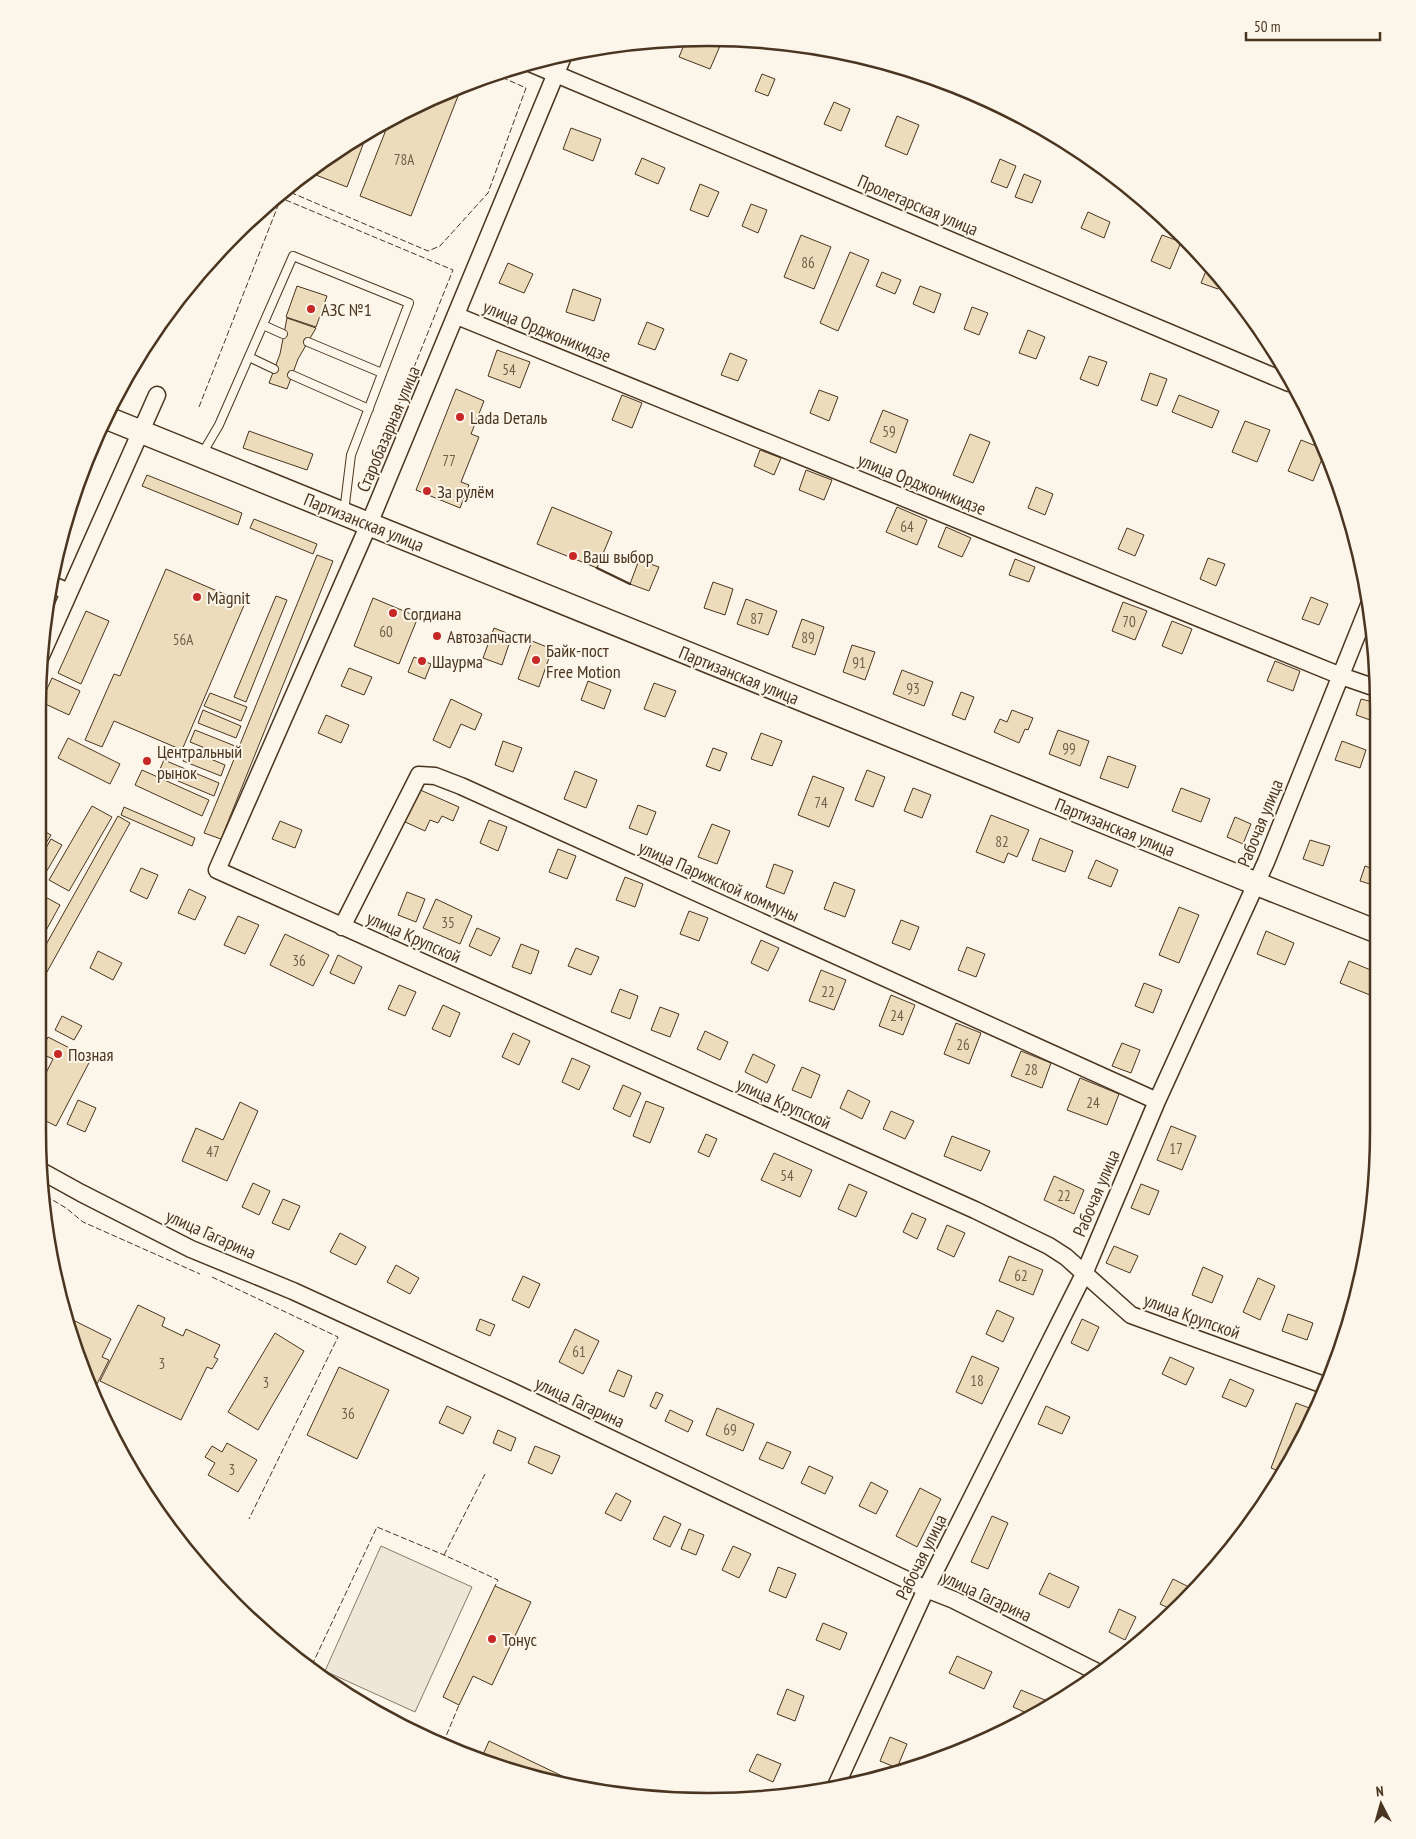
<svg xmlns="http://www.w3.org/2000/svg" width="1416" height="1839" font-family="'PT Sans Narrow',sans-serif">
<rect width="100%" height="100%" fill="#fbf6e9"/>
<path fill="#ede6d9" stroke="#887966" d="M381,1546L472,1587L415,1712L325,1671Z"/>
<path fill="#ecdcbc" stroke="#4a3520" d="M708,38L723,39L710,69L679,57L686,40Z
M762,74L775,79L768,96L755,91Z
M452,88L460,91L411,216L360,196L389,122Z
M834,102L850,109L841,131L824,124Z
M897,116L919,125L907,155L885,146Z
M571,128L601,139L593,161L563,149Z
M367,134L347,187L308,172L336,150Z
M642,158L665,168L658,184L635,174Z
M1000,159L1016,166L1007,188L991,182Z
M1024,174L1041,181L1032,203L1015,197Z
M700,184L719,192L708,217L690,210Z
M751,204L767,210L758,233L742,226Z
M1088,212L1110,222L1104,238L1081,228Z
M801,235L831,247L814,289L784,277Z
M1162,235L1181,242L1170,269L1151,261Z
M850,252L869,260L838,331L820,323Z
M508,263L533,274L524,293L499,283Z
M1208,266L1221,281L1218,289L1201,283Z
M882,272L901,280L895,294L876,286Z
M297,286L327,296L316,327L286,317Z
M920,286L941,294L934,313L913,304Z
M573,289L601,299L594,321L566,312Z
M972,307L988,313L979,335L964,329Z
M287,318L316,328L298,359L287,389L269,383L280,354Z
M647,322L664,329L655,350L638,344Z
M160,324L150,347L146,345Z
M1028,330L1045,337L1036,359L1019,353Z
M497,350L530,362L520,388L488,376Z
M730,353L747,360L738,381L721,375Z
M1089,356L1107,362L1098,386L1080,379Z
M1150,373L1167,379L1157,406L1141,400Z
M456,389L484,401L471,434L479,437L461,482L469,485L460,508L416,490Z
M819,390L838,397L829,421L810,413Z
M622,395L642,403L632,428L612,420Z
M1179,395L1219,411L1212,428L1172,412Z
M883,410L908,420L896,453L870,442Z
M1245,421L1270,430L1257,462L1232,452Z
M249,431L313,454L307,470L243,448Z
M970,434L990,442L973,483L953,475Z
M1301,440L1321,448L1324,454L1313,481L1288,471Z
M760,450L781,458L774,475L754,466Z
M806,470L832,480L824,500L799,490Z
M147,475L242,513L238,525L142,486Z
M1036,487L1053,494L1045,515L1028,508Z
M552,507L612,532L597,568L537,544Z
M897,507L927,520L917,545L886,532Z
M254,519L317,544L313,554L250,528Z
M946,527L971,538L962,557L938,547Z
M1127,528L1144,535L1135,556L1118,549Z
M317,555L333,561L221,839L204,833Z
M1208,558L1225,564L1216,586L1200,579Z
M1015,559L1035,567L1029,582L1009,575Z
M639,560L659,567L649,591L630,584Z
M166,569L245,603L182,750L114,721L102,747L85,740L114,674L120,676Z
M713,582L733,589L725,615L704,608Z
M276,596L287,600L246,702L234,697Z
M1311,597L1328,604L1319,625L1302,619Z
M373,598L418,617L399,664L354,646Z
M746,599L777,611L768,635L737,624Z
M1123,602L1147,611L1135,640L1112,631Z
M86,611L109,621L81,684L58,673Z
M802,619L824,627L815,655L792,647Z
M1172,621L1192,629L1182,654L1162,646Z
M494,628L512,635L502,665L483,658Z
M532,641L552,649L539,687L518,679Z
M852,645L875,652L865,680L843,672Z
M414,657L431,664L425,679L408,672Z
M1275,661L1300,671L1293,691L1267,681Z
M349,668L372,677L364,695L341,686Z
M902,670L933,682L924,706L893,694Z
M52,678L80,691L69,715L41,702Z
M588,681L611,690L604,709L581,700Z
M654,683L676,691L665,717L644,709Z
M961,692L974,697L965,720L952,715Z
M210,693L247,707L241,721L204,706Z
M451,699L482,714L475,730L461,724L450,748L433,740Z
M1361,699L1373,702V721L1356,715Z
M203,710L241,726L236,738L198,723Z
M1012,710L1033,718L1028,730L1025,729L1019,743L994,732L1000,719L1007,722Z
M326,715L349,725L341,743L318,733Z
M195,730L235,746L230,758L190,742Z
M1058,730L1089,741L1080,766L1049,754Z
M761,733L782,741L772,766L751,759Z
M68,738L120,764L110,784L58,758Z
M503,741L522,748L513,772L495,765Z
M1342,741L1366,750L1360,768L1335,760Z
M713,748L727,753L720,771L706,766Z
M187,749L225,765L221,776L183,761Z
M1108,756L1136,766L1128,788L1100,778Z
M164,760L219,783L214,796L178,781L180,777L160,769Z
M142,770L209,800L202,816L135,785Z
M867,770L885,777L873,807L855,800Z
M575,771L597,780L586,808L564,799Z
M813,776L844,788L829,827L798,815Z
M913,788L931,795L922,818L904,811Z
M1181,788L1210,799L1201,822L1172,811Z
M418,789L459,807L453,821L442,816L438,823L430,820L425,831L403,821Z
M638,805L656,812L647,835L629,828Z
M92,806L112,817L69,891L49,880Z
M124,807L195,838L192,846L121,815Z
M991,815L1029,830L1017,857L1008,853L1004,863L976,852Z
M118,816L130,823L38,988V959Z
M1235,817L1251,824L1243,844L1227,837Z
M489,820L507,827L498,851L480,843Z
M280,821L302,830L295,848L272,839Z
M712,824L730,831L717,864L698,857Z
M38,828L51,835L38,856Z
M1040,838L1073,851L1065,872L1032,860Z
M51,839L62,845L38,886V862Z
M1310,840L1330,846L1323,866L1303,859Z
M558,849L576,856L567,879L549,872Z
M1096,860L1118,870L1111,887L1088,878Z
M774,864L793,871L784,894L766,887Z
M1365,866L1373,869V885L1360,881Z
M141,868L158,875L147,899L130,891Z
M625,877L643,884L635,907L616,900Z
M834,882L855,890L845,917L824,909Z
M189,889L206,897L195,920L178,913Z
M407,892L425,899L416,922L398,915Z
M38,893L60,905L38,945Z
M436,899L472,916L460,944L423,928Z
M1179,907L1199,915L1179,963L1159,955Z
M689,911L708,918L699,941L680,934Z
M238,916L259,925L245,954L224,945Z
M901,920L919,927L910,950L892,943Z
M477,928L500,938L491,956L469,946Z
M1266,931L1294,943L1285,965L1257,954Z
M285,934L329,955L313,986L270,965Z
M761,940L779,948L768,971L751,963Z
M521,944L539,951L531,974L512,967Z
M967,947L985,954L976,977L958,970Z
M576,948L599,957L591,975L568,966Z
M98,951L122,963L113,980L90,968Z
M338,955L362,967L354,984L330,973Z
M1349,961L1373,971V988L1370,995L1340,983Z
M821,970L846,980L834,1010L809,1001Z
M1144,983L1162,990L1153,1013L1135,1006Z
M399,985L416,992L405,1016L388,1009Z
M620,989L638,996L630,1019L611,1012Z
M891,995L915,1005L903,1035L879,1026Z
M443,1005L460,1013L450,1037L432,1029Z
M660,1007L679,1014L670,1037L651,1030Z
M62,1016L82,1026L74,1040L55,1030Z
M956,1023L981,1033L969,1064L944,1054Z
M705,1031L728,1042L720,1060L697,1049Z
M513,1033L530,1041L519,1065L502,1057Z
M48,1037L91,1059L56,1126L38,1117V1089L53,1059L40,1053Z
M1122,1043L1140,1050L1131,1073L1112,1066Z
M1021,1051L1051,1063L1042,1088L1011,1076Z
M753,1054L775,1065L767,1083L745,1072Z
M572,1058L590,1066L579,1090L562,1082Z
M802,1067L820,1075L811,1098L792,1090Z
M1080,1078L1119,1094L1107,1125L1067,1110Z
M623,1085L641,1093L630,1117L613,1109Z
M848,1090L870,1101L862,1119L840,1108Z
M78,1100L96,1108L85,1132L67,1124Z
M646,1101L664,1108L650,1143L633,1136Z
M240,1102L258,1111L227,1181L182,1161L196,1128L223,1140Z
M891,1111L914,1121L905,1139L883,1129Z
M1171,1126L1196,1136L1182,1170L1157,1160Z
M706,1134L717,1139L709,1157L698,1152Z
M952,1136L990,1151L981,1171L944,1156Z
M774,1153L812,1170L800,1197L761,1180Z
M1054,1176L1084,1190L1074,1214L1044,1200Z
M253,1183L270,1191L259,1215L242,1207Z
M849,1184L867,1192L856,1217L838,1209Z
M1141,1184L1159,1191L1149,1215L1131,1208Z
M283,1199L300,1206L289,1230L272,1223Z
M912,1213L926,1219L917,1239L903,1232Z
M947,1225L965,1233L954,1257L937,1249Z
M340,1233L366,1247L356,1265L330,1252Z
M1114,1246L1138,1256L1130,1273L1106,1263Z
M1009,1256L1043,1270L1033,1295L999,1281Z
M396,1265L419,1278L410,1294L387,1282Z
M1203,1267L1223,1276L1212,1303L1192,1295Z
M523,1276L540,1284L529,1308L512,1300Z
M1258,1278L1275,1286L1260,1320L1243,1312Z
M138,1305L165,1318L162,1326L183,1336L186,1329L220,1345L214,1357L218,1359L212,1369L207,1367L181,1420L100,1381Z
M997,1310L1014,1318L1003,1342L986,1334Z
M1288,1314L1313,1323L1307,1340L1282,1331Z
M65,1316L111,1339L102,1357L109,1360L95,1388Z
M480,1319L495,1325L490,1336L476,1330Z
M1082,1319L1099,1327L1088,1351L1071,1343Z
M1346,1323L1348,1324L1342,1349L1336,1347Z
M575,1329L599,1341L583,1374L559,1362Z
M275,1333L304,1351L258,1430L228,1412Z
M972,1356L999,1368L982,1404L956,1392Z
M1170,1357L1194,1368L1186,1385L1162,1374Z
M339,1367L389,1390L357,1459L307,1435Z
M618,1370L632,1376L624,1397L609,1391Z
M1230,1379L1254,1390L1246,1407L1222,1397Z
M656,1392L663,1395L656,1409L650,1406Z
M1296,1403L1312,1409L1281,1472L1271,1468Z
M447,1406L471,1417L463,1434L439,1423Z
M1046,1406L1070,1417L1062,1434L1038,1424Z
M717,1408L754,1424L743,1451L706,1435Z
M670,1410L693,1421L688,1432L665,1421Z
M498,1430L516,1438L511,1451L493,1443Z
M767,1442L791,1452L783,1469L759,1459Z
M227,1443L257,1460L238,1492L208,1475L215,1463L205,1457L212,1446L222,1452Z
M535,1446L560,1456L552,1474L528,1463Z
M809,1466L833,1477L825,1494L801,1483Z
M871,1482L888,1491L876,1514L859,1506Z
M920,1488L941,1499L917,1547L896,1536Z
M616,1493L631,1501L621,1521L605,1513Z
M664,1516L681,1524L670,1547L653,1539Z
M992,1516L1008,1523L988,1569L971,1562Z
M689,1529L704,1535L696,1555L681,1549Z
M733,1546L751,1554L739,1578L722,1570Z
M778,1567L796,1574L786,1598L769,1591Z
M1049,1573L1079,1587L1069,1608L1039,1594Z
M1173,1579L1191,1588L1184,1603L1175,1611L1160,1604Z
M495,1586L531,1602L492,1685L473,1676L459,1705L443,1697Z
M1119,1609L1136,1617L1125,1640L1109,1632Z
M823,1623L847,1633L840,1650L816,1640Z
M957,1656L992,1672L984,1689L949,1673Z
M787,1689L804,1696L795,1721L777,1714Z
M1021,1690L1045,1700L1042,1708L1029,1714L1013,1707Z
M890,1737L907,1744L897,1768L880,1761Z
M489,1741L581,1785L535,1779L482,1757Z
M757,1754L781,1764L773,1782L749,1771Z"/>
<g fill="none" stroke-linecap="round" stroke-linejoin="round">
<defs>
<path id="service" d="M263,325L283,334
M308,342L382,373
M249,357L274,369
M292,375L369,409
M202,454L219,425L293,256L409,303L351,455L344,512"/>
<path id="minor" d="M564,54L369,524L217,870L975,1210L1049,1246L1066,1257L1131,1315L1324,1385
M532,64L1289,383
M457,316L1341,676L1373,687
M55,586L69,592
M40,658L157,395
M342,927L419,775L435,776L461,786L1157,1101
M43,1172L81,1193L191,1249L293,1291L507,1389L926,1589L954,1600L1099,1673
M836,1786L926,1589L1084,1274L1157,1101L1266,862L1369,605"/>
<path id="secondary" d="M107,418L1257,884L1373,930"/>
</defs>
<use href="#service" stroke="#4a3520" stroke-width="10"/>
<use href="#minor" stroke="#4a3520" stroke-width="19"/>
<use href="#secondary" stroke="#4a3520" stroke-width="25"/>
<use href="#service" stroke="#fbf6e9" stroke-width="8"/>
<use href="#minor" stroke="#fbf6e9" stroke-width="16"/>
<use href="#secondary" stroke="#fbf6e9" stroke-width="22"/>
<path stroke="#4a3520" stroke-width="1" stroke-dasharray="6 2.5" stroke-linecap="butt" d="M286,188L285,190L428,251L440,246L488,193L526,88L497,75
M199,407L281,198L453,270L370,477
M46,1196L66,1208L83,1222L200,1274
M212,1277L338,1337L249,1519
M444,1555L485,1474
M312,1665L377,1527L444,1555L498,1580L495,1586
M358,1700L444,1741L459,1705"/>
<path stroke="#4a3520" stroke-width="2.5" d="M597,568L630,584"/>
</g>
<g fill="#c62828" stroke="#fbf6e9" stroke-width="2">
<circle cx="311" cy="309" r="5"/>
<circle cx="460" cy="417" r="5"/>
<circle cx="427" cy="491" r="5"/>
<circle cx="573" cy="556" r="5"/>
<circle cx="197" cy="597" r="5"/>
<circle cx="393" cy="613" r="5"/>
<circle cx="437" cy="636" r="5"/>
<circle cx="536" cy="660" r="5"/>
<circle cx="422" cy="661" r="5"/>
<circle cx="147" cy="761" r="5"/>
<circle cx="58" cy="1054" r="5"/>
<circle cx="492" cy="1639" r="5"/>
</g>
<g text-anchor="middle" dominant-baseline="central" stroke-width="4" stroke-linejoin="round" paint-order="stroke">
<g font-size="15" fill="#725f47">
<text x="404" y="159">78А</text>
<text x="808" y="262">86</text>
<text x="509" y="369">54</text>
<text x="889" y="431">59</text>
<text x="449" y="460">77</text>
<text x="907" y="526">64</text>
<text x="757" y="618">87</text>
<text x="1129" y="621">70</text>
<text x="386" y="631">60</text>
<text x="808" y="637">89</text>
<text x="183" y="639">56А</text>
<text x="859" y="662">91</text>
<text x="913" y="688">93</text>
<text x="1069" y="748">99</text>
<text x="821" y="802">74</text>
<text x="1002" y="841">82</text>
<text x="448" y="922">35</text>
<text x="299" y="960">36</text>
<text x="828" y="991">22</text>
<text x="897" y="1015">24</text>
<text x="963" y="1044">26</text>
<text x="1031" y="1069">28</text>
<text x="1093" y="1102">24</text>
<text x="1176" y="1148">17</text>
<text x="213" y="1151">47</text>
<text x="787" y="1175">54</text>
<text x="1064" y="1195">22</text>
<text x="1021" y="1275">62</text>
<text x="579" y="1351">61</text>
<text x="162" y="1363">3</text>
<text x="977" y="1380">18</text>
<text x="266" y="1382">3</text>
<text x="348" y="1413">36</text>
<text x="730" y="1429">69</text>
<text x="232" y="1469">3</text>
</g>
<g font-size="18" fill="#4a3520" stroke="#fbf6e9">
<text transform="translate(918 205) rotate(23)">Пролетарская улица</text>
<text transform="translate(547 331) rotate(22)">улица Орджоникидзе</text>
<text transform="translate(388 429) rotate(-67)">Старобазарная улица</text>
<text transform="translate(922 484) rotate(22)">улица Орджоникидзе</text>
<text transform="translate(364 522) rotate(22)">Партизанская улица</text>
<text transform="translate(739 675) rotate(22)">Партизанская улица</text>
<text transform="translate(1260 823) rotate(-68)">Рабочая улица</text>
<text transform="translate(1115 827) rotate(22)">Партизанская улица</text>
<text transform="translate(719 881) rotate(24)">улица Парижской коммуны</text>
<text transform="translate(414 937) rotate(24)">улица Крупской</text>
<text transform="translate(784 1103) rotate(24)">улица Крупской</text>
<text transform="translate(1096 1193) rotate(-67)">Рабочая улица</text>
<text transform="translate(211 1234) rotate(24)">улица Гагарина</text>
<text transform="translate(1192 1316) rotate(20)">улица Крупской</text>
<text transform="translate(580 1402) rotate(25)">улица Гагарина</text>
<text transform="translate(921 1557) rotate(-64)">Рабочая улица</text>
<text transform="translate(987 1596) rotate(25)">улица Гагарина</text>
</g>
<g font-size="18" fill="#4a3520" stroke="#fbf6e9" text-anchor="start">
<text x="321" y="309">АЗС №1</text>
<text x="470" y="417">Lada Dеталь</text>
<text x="437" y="491">За рулём</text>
<text x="583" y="556">Ваш выбор</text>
<text x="207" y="597">Magnit</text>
<text x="403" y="613">Согдиана</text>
<text x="447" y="636">Автозапчасти</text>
<text x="546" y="650">Байк-пост<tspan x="546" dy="21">Free Motion</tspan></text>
<text x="432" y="661">Шаурма</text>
<text x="157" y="751">Центральный<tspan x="157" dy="21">рынок</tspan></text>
<text x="68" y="1054">Позная</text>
<text x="502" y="1639">Тонус</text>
</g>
</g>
<path d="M0 0H1416V1839H0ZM708 46H708A662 662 0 0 1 1370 708V1131A662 662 0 0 1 708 1793H708A662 662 0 0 1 46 1131V708A662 662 0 0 1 708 46Z" fill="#fbf6e9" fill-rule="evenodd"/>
<path fill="none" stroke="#4a3520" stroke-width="2.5" d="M708 46H708A662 662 0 0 1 1370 708V1131A662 662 0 0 1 708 1793H708A662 662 0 0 1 46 1131V708A662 662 0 0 1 708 46Z"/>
<g transform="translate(1381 1804) rotate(354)" stroke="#fbf6e9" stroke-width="4" paint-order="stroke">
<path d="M0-4L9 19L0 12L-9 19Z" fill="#4a3520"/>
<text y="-8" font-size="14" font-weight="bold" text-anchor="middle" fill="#4a3520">N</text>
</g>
<path d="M1246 32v8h134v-8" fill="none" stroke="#4a3520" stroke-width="2.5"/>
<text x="1254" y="32" font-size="15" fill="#4a3520" stroke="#fbf6e9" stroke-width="4" paint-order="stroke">50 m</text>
</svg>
